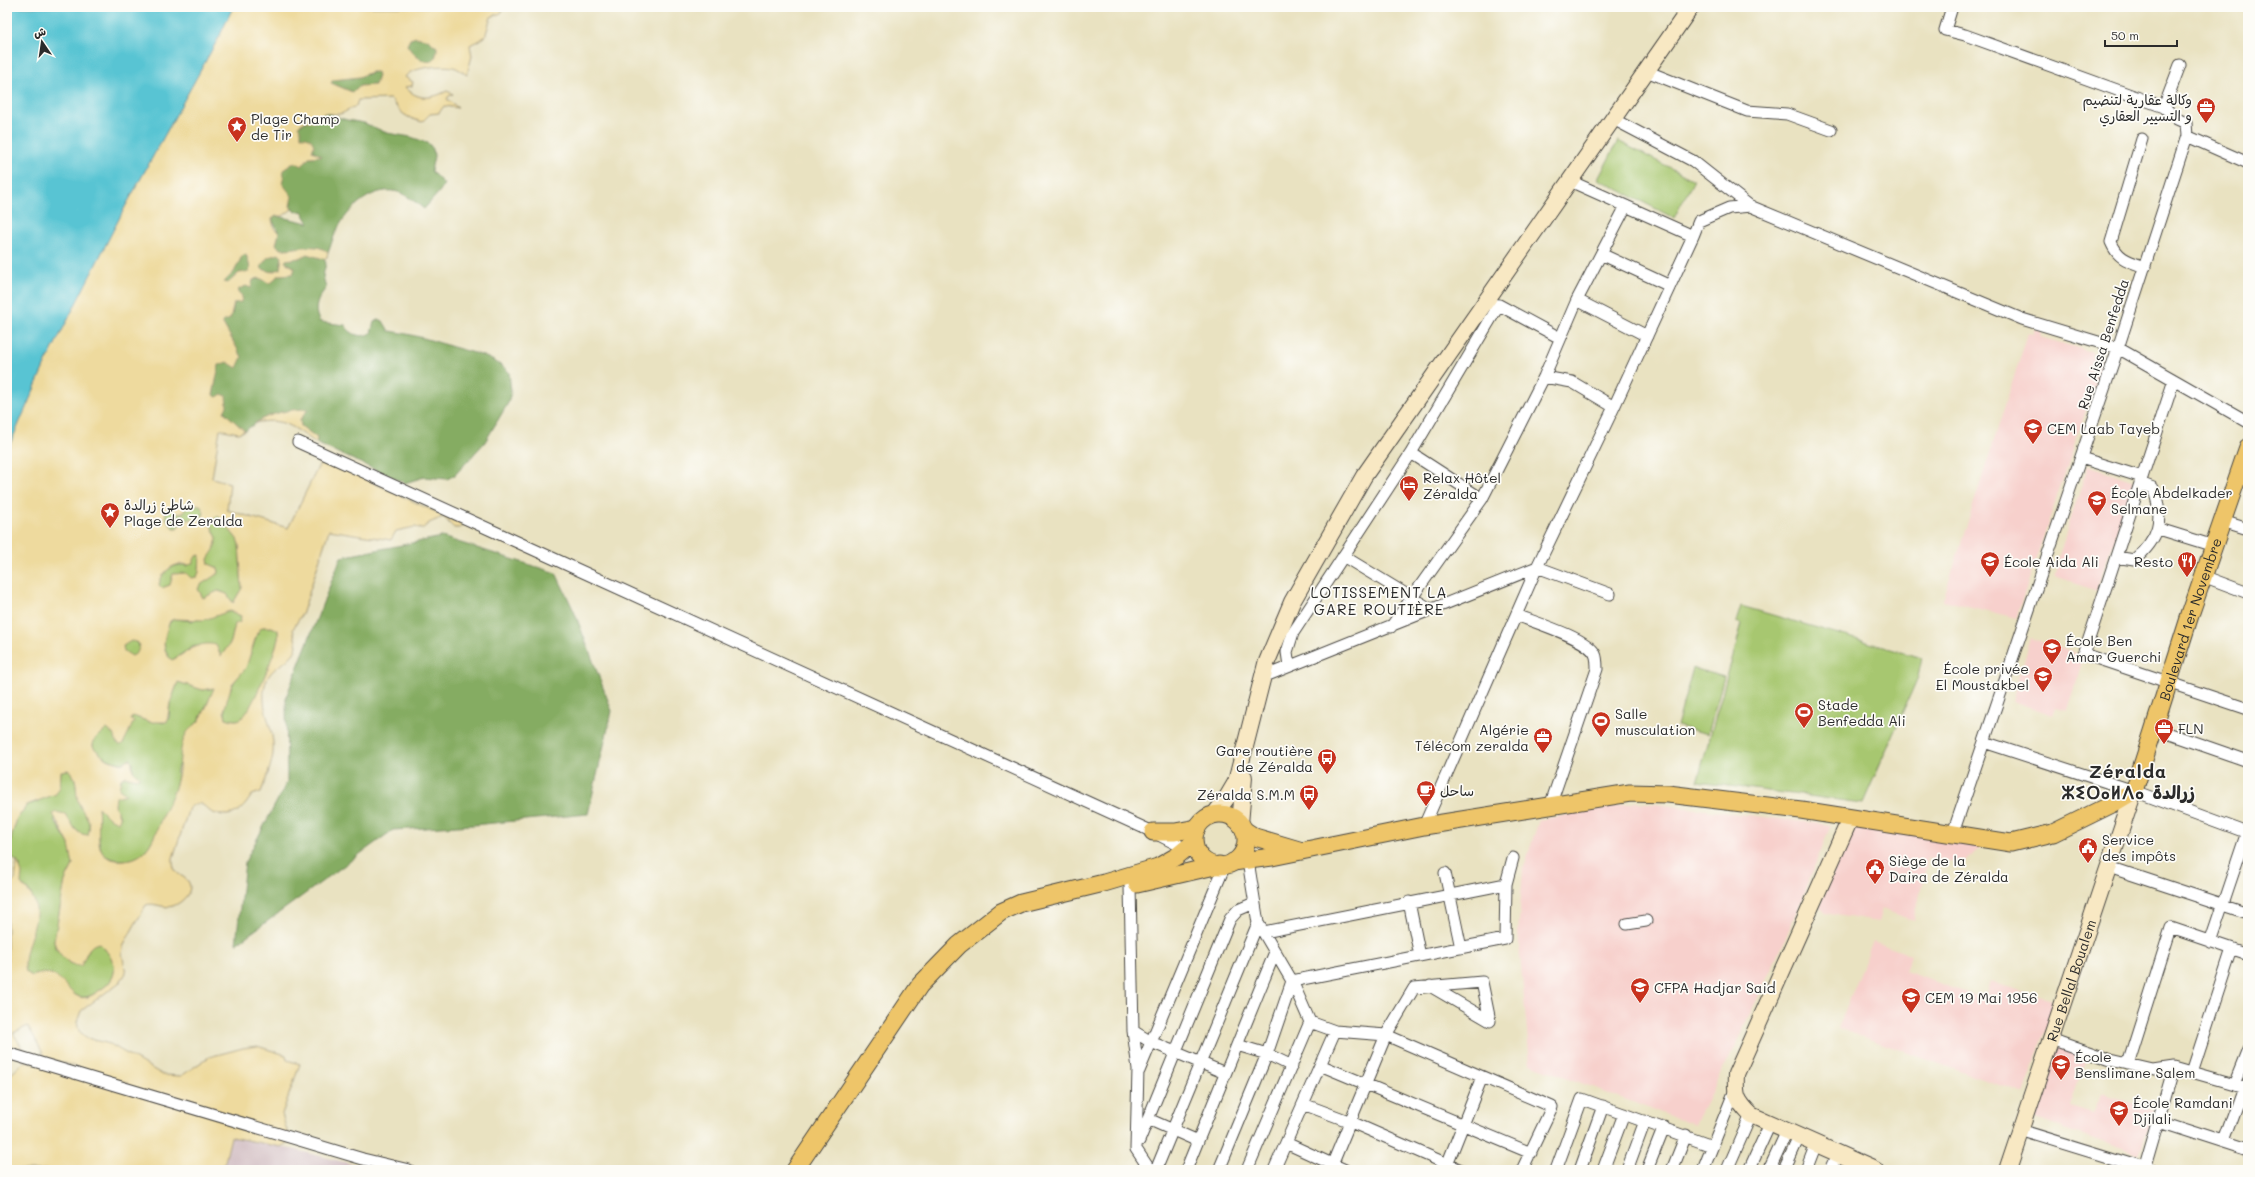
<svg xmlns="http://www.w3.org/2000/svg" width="2255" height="1177" font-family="Mali,'Playpen Sans Arabic','Noto Sans Tifinagh',sans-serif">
<rect width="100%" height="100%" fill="#fdfcf7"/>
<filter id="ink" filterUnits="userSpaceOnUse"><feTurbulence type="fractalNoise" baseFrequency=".025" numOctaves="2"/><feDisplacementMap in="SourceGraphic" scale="8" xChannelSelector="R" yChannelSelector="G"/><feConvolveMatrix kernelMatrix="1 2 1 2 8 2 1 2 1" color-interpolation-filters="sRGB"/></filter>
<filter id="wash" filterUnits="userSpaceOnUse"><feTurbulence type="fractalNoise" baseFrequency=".012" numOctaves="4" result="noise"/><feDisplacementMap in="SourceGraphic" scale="16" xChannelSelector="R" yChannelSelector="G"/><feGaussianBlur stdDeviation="0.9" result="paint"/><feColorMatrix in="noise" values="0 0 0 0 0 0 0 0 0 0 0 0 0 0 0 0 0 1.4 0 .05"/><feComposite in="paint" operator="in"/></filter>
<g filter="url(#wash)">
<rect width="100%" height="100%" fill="#e9e2c1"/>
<path fill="#f7d0cc" d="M2034,329L2042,332L2040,337L2092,352L2091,356L2103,360L2016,618L1943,600L2028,333L2033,334Z
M2088,465L2134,481L2096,591L2055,576L2059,563L2057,562Z
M2031,638L2084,656L2067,710L2056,707L2053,715L2012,701Z
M1637,802L1831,825L1782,947L1727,1062L1694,1125L1530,1064L1518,933L1523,870L1539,820Z
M1852,825L1976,842L1980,849L1963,863L1928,858L1914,921L1882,909L1878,922L1824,913L1820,906Z
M1873,941L1911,955L1905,971L1984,999L1990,982L2056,1001L2024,1094L1838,1028Z
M2057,1046L2087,1055L2070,1107L2093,1114L2102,1093L2154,1110L2139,1155L2031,1117Z"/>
<path fill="#d2bec3" d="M231,1137L296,1150L376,1170H223Z"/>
<path fill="#a7c76f" stroke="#69794d" d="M1618,141L1694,180L1674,218L1598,179Z
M188,504L200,505L204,512L203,516L183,521L177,528H173L165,516L166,512L170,509L177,514Z
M218,515L237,539L239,544L242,588L233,603L227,594L219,591L203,598L198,589L200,585L219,572L218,568L209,564L208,559L217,538L211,525L213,520Z
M200,554L199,572L197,577L191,578L186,573L173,574L170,585L162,588L159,585C160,572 175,562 188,566L196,555Z
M1741,606L1922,658L1918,677L1863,803L1697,782L1742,624L1736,622Z
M230,611L241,616L240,622L234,629L231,642L221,656L218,649L194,646L172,660C161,651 162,627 174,619L193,621Z
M262,627H272L278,630C278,633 279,636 278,639C275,654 253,707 244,717C239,722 232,720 226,718C220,694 242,674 251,653C255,643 255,635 262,627Z
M123 648a8 8 0 1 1 16 0a8 8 0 1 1-16 0Z
M1693,668L1724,677L1708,734L1677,726Z
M178,682L203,690L215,688L198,722L193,726C188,740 181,755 177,769C176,773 178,777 177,782C174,793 169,802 164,813C155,834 149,861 121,860C115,860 105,857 102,851C96,840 100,820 98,806L109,818H120C119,814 116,810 115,806C114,797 118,781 125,776L136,779V774L133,771V763C118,765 102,759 93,747V741L107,729L116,736L124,738C130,731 127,723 133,716L150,722L157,721L163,723L169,719L170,703Z
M68,770C78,777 75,787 78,798C81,814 93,817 88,835C75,835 72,823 65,814L54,820L69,844L73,865L65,881L54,941L55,948L70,964L84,959L92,944L99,943C105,948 110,955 113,962C116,967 114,976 111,980C108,985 102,989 97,992C71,1010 66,975 44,973C41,973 35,975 32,976L26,972C19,946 43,925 31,894C29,890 23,887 21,883L20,865L7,852L17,819L27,805L37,802L60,787L61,771Z"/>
<path fill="#85ac62" stroke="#586c46" d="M416,37L428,40L437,47C437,73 415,59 407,45L410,39Z
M377,71L378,76L375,85L360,86L352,92L331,83L333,80L359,77Z
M324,113L347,120L364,123L387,133L411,137L428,143L433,149L434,156L431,171L444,184L440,191L424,209C417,203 409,197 401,193C375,183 348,208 337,230C333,237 331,245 328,253L317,247L280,249L276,245L279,233L272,219L276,216L309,223L302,211L295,212L290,206L292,201L282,183L283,170L295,162H305L309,157L321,156C309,148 302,141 298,126Z
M246,254L250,267L249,272L239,273L228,283L224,282L234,272L242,256Z
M279,254L282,257L280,269L271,272L262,269L261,266L267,257Z
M307,254L324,259L326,263L323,276L326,288C318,298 312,309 320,322L345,325C350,334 361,339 371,333L374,322L379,319L383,321L389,331C412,334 431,340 453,347C474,353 492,356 509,372L511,392L508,403L485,442L455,475L447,479L424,477L405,483L316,443L317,438L301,426L300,420L308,409C283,410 264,415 245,431L227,415L224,408L213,396L219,365L227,361L232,364L242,357L222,322L232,315L234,303L237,302L239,289L252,283L253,280L263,278L266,282L273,281L278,275L293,274L295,268L285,262L286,260L299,258Z
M442,537L556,573L574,611L612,711L588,814L473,825L393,830L236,944L245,862L287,782L286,697L341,557Z"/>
<path fill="#eeda9e" stroke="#8c8264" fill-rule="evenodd" d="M233,7H505L501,13L491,17L485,37L470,45L472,56L467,75C462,72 458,68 453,67C442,65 411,67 405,77L413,82L412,86L405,87C418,101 431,99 447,91L453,94L449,96L447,99L458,108L444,106L439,113L430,114L422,122C405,117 401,114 391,99L358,100L356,106C338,115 345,115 324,113L314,122L306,121L298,126L301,131V137C308,136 312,139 314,146L312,151L322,156L309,157L302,166L295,162L283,170L284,175L282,183L292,196L290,206L292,209L283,216H276L272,219L274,228L279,233L276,244L280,249C294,250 318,241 328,253L327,257L324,259L307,254L299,258L286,260L285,262L295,268L293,274L278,275L273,281L269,283C262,280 261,276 253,280L251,288L246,286L239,289L238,292L242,296L241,302L234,303L230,319L222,322L242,357L237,368L227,362L219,365L213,395L217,397L222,394L226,396L227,406L224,412L245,431L238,433L220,429L212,478L230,483L227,510L288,528L322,459L464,525L460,528H454L443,517L429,523L422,529L415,527L396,531L391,540L329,530L303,612L293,629L297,646C296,649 294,654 291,656C281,668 270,667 265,685C260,706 271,722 273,742C275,760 267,775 261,792L252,795C242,811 233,819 213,813C208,811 205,805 200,804C196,802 192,806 189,808L173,858C173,862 173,867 175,870C178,875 183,876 187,880C196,890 182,903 173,906C164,909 154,902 146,905L124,944L122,953L126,973L120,982L81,1011L77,1022L79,1031L87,1038L110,1044L163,1075L181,1076L209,1057L243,1048L257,1046L286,1055L287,1060L300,1064L282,1114L290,1141L281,1147L231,1137L223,1170H7V1078L25,1061L128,1083L45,1057L28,1026L13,1033L23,1049L7,1044V884H11L15,880L17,860L22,873L21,883C25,889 31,893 34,900C43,924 20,948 26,972L32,976C39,974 46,972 53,975C70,983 74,1009 97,992C102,989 108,985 111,980C114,976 116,967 113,962C110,955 105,948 99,943C87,945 86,957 81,966C69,967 56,952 54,941L65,881L73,865L69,844L53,814L56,812L65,814C72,823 75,835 88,835C93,818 85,818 79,804C74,792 80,778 68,770L61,771L60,787L56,794L27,805L17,819L7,849V451L45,364L125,207L220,35ZM416,37L428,40L437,47C437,73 415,59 407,45L410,39ZM371,72H377L378,76L375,85L360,86L352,92L331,83L333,80L359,77ZM246,254L250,267L249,272L239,273L228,283L224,282L234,272L242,256ZM279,254L282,257L280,269L271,272L262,269L261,266L268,257ZM188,504L200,505L204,512L203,516L183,521L177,528H173L165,517L166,512L170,509L177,514L183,513ZM218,515L237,539L239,544L242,588L233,603L227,594L218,591L203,598L198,589L200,585L219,573L218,568L209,564L208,559L214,550L217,538L211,525L213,520ZM200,555L199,572L197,577L191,578L186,573L173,574L170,585L162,588L159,585C160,575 171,564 182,564C186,564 187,566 192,564L196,556ZM230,611L241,616L240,622L235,624L231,642L221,656L216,645C198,640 187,653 172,660C159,650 165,635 170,621L174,619L204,620ZM262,627H272L278,630C278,633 279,636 278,639C275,653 253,707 243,717C238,722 232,720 226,718L224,711L232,684L246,668L257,633ZM131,641L137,642L140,645L137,653L132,656L124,651L123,646ZM178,682L203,690L214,688C209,699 205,712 199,721C195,726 189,728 186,734C178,749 181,765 177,781C174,793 169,802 164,812C155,832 151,859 124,860C117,861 106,859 102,852C96,842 100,820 98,807L109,818L118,822L120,818L115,806L116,797L126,794L119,789L121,779L125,776L136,779L140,777L133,771L131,759L127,760L122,764L106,759L93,747V741L107,729L115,736L116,742L120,745L123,744L134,721L130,720L133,716L150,722H167L170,703Z
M308,409L300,420L301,426L317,438L316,443C294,427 283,417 255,423C271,413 290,409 308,409Z"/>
<path fill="#59c4d3" stroke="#42787f" d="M7,7H233L220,35L125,207L45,364L7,451Z"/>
</g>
<g filter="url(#ink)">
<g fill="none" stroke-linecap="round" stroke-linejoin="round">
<defs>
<path id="street" d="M1952,7L1945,30L1965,35L2164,107L2177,119L2186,123L2187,136L2118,348L1953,833
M1646,71L1747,111L1787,114L1831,130
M2164,107L2180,65
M1613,119L1693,161L1750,206L2022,319L2118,348L2248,422
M2187,136L2248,163
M2142,139L2111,242C2118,259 2128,261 2145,267
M1693,236L1699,221L1729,208L1751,206
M1601,254L1670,286
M1577,300L1647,336
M1491,304L1499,305L1560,338
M1544,377L1572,382L1614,407
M2174,380L2084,654L2248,709
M298,442L1153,832L1200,856
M1411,453L1482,499
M2081,458L2142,477
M2222,521L2248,529
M2159,529L2214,546
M1343,556L1432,610
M2116,557L2134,560C2159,539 2165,519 2153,488L2140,483
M2203,576L2248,593
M1516,615C1534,622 1587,638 1595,654C1597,658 1597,664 1597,669L1550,806
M1391,627L1482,499L1544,377L1577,300L1626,206
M1289,666L1287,652L1293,633L1411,453L1499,305
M1268,675L1537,567L1610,594
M2153,728L2248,761
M1984,742L2134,791L2248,833
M1424,826L1537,567L1614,407L1693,236L1570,181
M1248,861L1258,923L1292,981L1310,1022L1335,1031L1386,1035L1552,1107L1522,1170
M2109,867L2248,913
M1445,873L1461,948
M1130,886L1133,1031L1138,1069L1136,1149L1150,1170
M1409,902L1420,956
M1627,924L1646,921
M1264,932L1506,884
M2210,942L2248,829
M1133,1031L1151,1042L1225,1073
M2051,1039L2111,1060L2154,1070L2174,1067L2248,1088
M1237,1045L1267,1054L1292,1066
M7,1053L363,1159L409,1170
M2128,1064L2171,928L2248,954
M1320,1065L1531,1153
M1139,1071L1225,865
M2192,1072L2232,949
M2234,1084L2248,1049
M1303,1104L1351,1122L1461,1170
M1148,1119L1198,1141
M2158,1122L2248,1151
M2020,1130L2150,1170
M1139,1141L1230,919L1238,910L1254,903
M1286,1143L1345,1170
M2224,1143L2244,1087
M1156,1170L1258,923
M1186,1170L1275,952
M1219,1170L1267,1054L1292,981L1505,939L1506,884L1513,858
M1247,1170L1310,1022
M1274,1170L1335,1031
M1330,1170L1386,1035L1414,988L1482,982L1490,1021L1430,986
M1445,1170L1482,1077
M1556,1170L1582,1099L1712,1146
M1580,1170L1603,1106
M1603,1170L1624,1114
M1627,1170L1645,1121
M1647,1170L1664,1127
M1672,1170L1686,1135
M1703,1170L1735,1090
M1727,1170L1751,1115
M1749,1170L1770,1124
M1769,1170L1787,1131
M1784,1170L1799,1137
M1806,1170L1816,1144
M1831,1170L1838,1154
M2144,1170L2174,1067"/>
<g id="secondary">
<path d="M1214,815L1226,799L1236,782L1266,664L1292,602L1364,476L1691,7"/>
<path d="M1850,819L1736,1074C1735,1096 1736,1100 1751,1115L1875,1170"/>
<path d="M1240,824L1244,777"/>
<path id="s1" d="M2007,1170L2134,791"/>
</g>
<g id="primary">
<circle cx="1220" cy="840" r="26"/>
<path d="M1244,830L1255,837L1299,850"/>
<path d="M1153,832H1175L1197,828"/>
<path id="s2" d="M1233,862L1272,857L1424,826L1630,793L1668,794L1801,810L2011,843L2053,833L2114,803L2134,791L2191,612L2248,447"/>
<path d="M1137,884L1219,865"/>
<path d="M795,1170L920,985L959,945L1001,912L1021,903L1104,883L1158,867L1177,856L1194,842"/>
</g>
</defs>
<use href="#street" stroke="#484642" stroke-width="13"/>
<use href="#secondary" stroke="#484642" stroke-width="18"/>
<use href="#primary" stroke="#484642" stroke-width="19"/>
<use href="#street" stroke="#fff" stroke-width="11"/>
<use href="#secondary" stroke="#f8e8c3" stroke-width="16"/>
<use href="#primary" stroke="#eec569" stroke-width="17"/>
</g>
</g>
<defs>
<symbol id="office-pin" viewBox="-11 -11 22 30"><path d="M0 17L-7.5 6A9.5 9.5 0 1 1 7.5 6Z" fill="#c8321e" stroke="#fdfcf7"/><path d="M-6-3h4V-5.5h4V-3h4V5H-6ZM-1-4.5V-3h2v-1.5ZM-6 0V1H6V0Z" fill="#fff"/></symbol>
<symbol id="sight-pin" viewBox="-11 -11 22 30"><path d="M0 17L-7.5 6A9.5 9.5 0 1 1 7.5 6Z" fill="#c8321e" stroke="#fdfcf7"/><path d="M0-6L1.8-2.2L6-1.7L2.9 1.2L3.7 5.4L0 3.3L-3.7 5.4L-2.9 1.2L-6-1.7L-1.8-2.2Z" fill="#fff"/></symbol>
<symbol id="school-pin" viewBox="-11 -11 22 30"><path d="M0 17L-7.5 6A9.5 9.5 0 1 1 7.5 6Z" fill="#c8321e" stroke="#fdfcf7"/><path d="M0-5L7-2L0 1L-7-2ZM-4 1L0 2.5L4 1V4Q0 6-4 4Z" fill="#fff"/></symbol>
<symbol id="hotel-pin" viewBox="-11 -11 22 30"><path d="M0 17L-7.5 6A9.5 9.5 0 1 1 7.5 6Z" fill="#c8321e" stroke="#fdfcf7"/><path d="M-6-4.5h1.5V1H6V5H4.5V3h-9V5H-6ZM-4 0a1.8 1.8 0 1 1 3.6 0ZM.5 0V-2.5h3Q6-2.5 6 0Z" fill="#fff"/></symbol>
<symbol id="restaurant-pin" viewBox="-11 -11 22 30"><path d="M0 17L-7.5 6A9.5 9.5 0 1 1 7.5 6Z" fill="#c8321e" stroke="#fdfcf7"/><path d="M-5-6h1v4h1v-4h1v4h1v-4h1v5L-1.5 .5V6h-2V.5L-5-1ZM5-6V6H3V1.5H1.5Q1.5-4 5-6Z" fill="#fff"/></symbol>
<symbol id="stadium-pin" viewBox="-11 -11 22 30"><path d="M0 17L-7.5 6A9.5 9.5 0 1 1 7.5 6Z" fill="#c8321e" stroke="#fdfcf7"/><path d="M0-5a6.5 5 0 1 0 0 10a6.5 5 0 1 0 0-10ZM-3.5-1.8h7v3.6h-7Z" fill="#fff"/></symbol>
<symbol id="bus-pin" viewBox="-11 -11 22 30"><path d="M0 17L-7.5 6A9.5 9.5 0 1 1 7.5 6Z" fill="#c8321e" stroke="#fdfcf7"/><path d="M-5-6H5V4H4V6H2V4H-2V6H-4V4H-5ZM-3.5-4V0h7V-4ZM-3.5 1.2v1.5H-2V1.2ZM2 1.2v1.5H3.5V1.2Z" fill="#fff"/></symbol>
<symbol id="cafe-pin" viewBox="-11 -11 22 30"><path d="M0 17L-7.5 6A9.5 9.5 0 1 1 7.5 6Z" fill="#c8321e" stroke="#fdfcf7"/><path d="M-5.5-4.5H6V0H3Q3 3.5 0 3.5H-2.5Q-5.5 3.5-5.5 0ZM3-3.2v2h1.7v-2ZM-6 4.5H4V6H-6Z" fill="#fff"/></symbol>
<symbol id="civic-pin" viewBox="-11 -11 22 30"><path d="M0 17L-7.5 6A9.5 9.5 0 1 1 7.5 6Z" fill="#c8321e" stroke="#fdfcf7"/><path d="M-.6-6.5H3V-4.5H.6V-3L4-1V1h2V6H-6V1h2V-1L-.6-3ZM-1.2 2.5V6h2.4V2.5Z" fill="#fff"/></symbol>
<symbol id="university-pin" viewBox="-11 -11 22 30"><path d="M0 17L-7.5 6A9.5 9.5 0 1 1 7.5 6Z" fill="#c8321e" stroke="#fdfcf7"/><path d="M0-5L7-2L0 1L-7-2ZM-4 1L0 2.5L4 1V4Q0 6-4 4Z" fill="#fff"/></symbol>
</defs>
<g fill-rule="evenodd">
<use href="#office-pin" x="2195" y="96" width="22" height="30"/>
<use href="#sight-pin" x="226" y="115" width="22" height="30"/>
<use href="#school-pin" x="2022" y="417" width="22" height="30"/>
<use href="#hotel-pin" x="1398" y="474" width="22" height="30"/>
<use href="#school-pin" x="2086" y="489" width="22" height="30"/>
<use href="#sight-pin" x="99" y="501" width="22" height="30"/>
<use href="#school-pin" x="1979" y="550" width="22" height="30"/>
<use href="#restaurant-pin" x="2176" y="550" width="22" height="30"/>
<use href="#school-pin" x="2041" y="637" width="22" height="30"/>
<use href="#school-pin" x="2032" y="665" width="22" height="30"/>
<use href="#stadium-pin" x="1793" y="701" width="22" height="30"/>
<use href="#stadium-pin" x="1590" y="710" width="22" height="30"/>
<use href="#office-pin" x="2153" y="717" width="22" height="30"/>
<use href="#office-pin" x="1532" y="726" width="22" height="30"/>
<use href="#bus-pin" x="1316" y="747" width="22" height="30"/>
<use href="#cafe-pin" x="1415" y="779" width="22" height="30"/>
<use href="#bus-pin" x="1298" y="783" width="22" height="30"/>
<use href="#civic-pin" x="2077" y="836" width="22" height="30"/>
<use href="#civic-pin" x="1864" y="857" width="22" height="30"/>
<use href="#university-pin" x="1629" y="976" width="22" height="30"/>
<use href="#school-pin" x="1900" y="986" width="22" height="30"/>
<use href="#school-pin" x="2050" y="1053" width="22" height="30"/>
<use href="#school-pin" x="2108" y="1099" width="22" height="30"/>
</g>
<g text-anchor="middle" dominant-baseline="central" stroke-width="3.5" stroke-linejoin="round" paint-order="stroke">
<g font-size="14" fill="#2b2b2b" stroke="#fdfcf7" text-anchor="start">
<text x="2192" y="99" text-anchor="end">وكالة عقارية لتنضيم<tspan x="2192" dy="16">و التسيير العقاري</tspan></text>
<text x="251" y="118">Plage Champ<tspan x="251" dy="16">de Tir</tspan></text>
<text x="2047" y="428">CEM Laab Tayeb</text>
<text x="1423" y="477">Relax Hôtel<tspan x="1423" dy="16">Zéralda</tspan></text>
<text x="2111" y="492">École Abdelkader<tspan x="2111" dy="16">Selmane</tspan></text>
<text x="124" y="504">شاطئ زرالدة<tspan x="124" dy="16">Plage de Zeralda</tspan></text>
<text x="2004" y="561">École Aida Ali</text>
<text x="2173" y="561" text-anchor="end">Resto</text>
<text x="2066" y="640">École Ben<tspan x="2066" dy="16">Amar Guerchi</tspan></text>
<text x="2029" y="668" text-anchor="end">École privée<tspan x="2029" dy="16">El Moustakbel</tspan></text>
<text x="1818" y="704">Stade<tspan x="1818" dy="16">Benfedda Ali</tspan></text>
<text x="1615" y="713">Salle<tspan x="1615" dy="16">musculation</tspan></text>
<text x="2178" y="728">FLN</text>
<text x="1529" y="729" text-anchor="end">Algérie<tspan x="1529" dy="16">Télécom zeralda</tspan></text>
<text x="1313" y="750" text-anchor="end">Gare routière<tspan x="1313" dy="16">de Zéralda</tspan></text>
<text x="1440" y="790">ساحل</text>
<text x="1295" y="794" text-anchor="end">Zéralda S.M.M</text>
<text x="2102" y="839">Service<tspan x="2102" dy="16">des impôts</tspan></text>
<text x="1889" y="860">Siège de la<tspan x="1889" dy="16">Daira de Zéralda</tspan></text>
<text x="1654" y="987">CFPA Hadjar Said</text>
<text x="1925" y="997">CEM 19 Mai 1956</text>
<text x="2075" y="1056">École<tspan x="2075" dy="16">Benslimane Salem</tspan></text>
<text x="2133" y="1102">École Ramdani<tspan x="2133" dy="16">Djilali</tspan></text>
</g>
<g font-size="14" fill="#2b2b2b" stroke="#fdfcf7">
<text transform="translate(2103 344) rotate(-72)">Rue Aissa Benfedda</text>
<text stroke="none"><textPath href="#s2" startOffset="1103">Boulevard 1er Novembre</textPath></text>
<text stroke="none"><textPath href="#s1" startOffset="200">Rue Bellal Boualem</textPath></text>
</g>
<g font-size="15" letter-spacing="1" fill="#2b2b2b" stroke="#fdfcf7">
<text x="1379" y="592">LOTISSEMENT LA<tspan x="1379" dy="17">GARE ROUTIÈRE</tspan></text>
</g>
<g font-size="18" font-weight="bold" letter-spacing="1" fill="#2b2b2b" stroke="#fdfcf7">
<text x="2128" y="771">Zéralda<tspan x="2128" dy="21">ⵣⵉⵔⴰⵍⴷⴰ زرالدة</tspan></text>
</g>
</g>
<rect width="2255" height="1177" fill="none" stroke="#fdfcf7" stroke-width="24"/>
<g transform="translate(42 42) rotate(347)" stroke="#fdfcf7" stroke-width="3" paint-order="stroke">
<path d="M0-3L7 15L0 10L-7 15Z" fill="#2b2b2b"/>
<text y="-6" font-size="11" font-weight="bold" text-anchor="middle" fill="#2b2b2b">ش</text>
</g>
<path d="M2105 40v6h72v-6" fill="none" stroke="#2b2b2b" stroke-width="2"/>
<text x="2111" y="40" font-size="12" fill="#2b2b2b" stroke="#fdfcf7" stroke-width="3" paint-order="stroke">50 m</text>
</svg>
